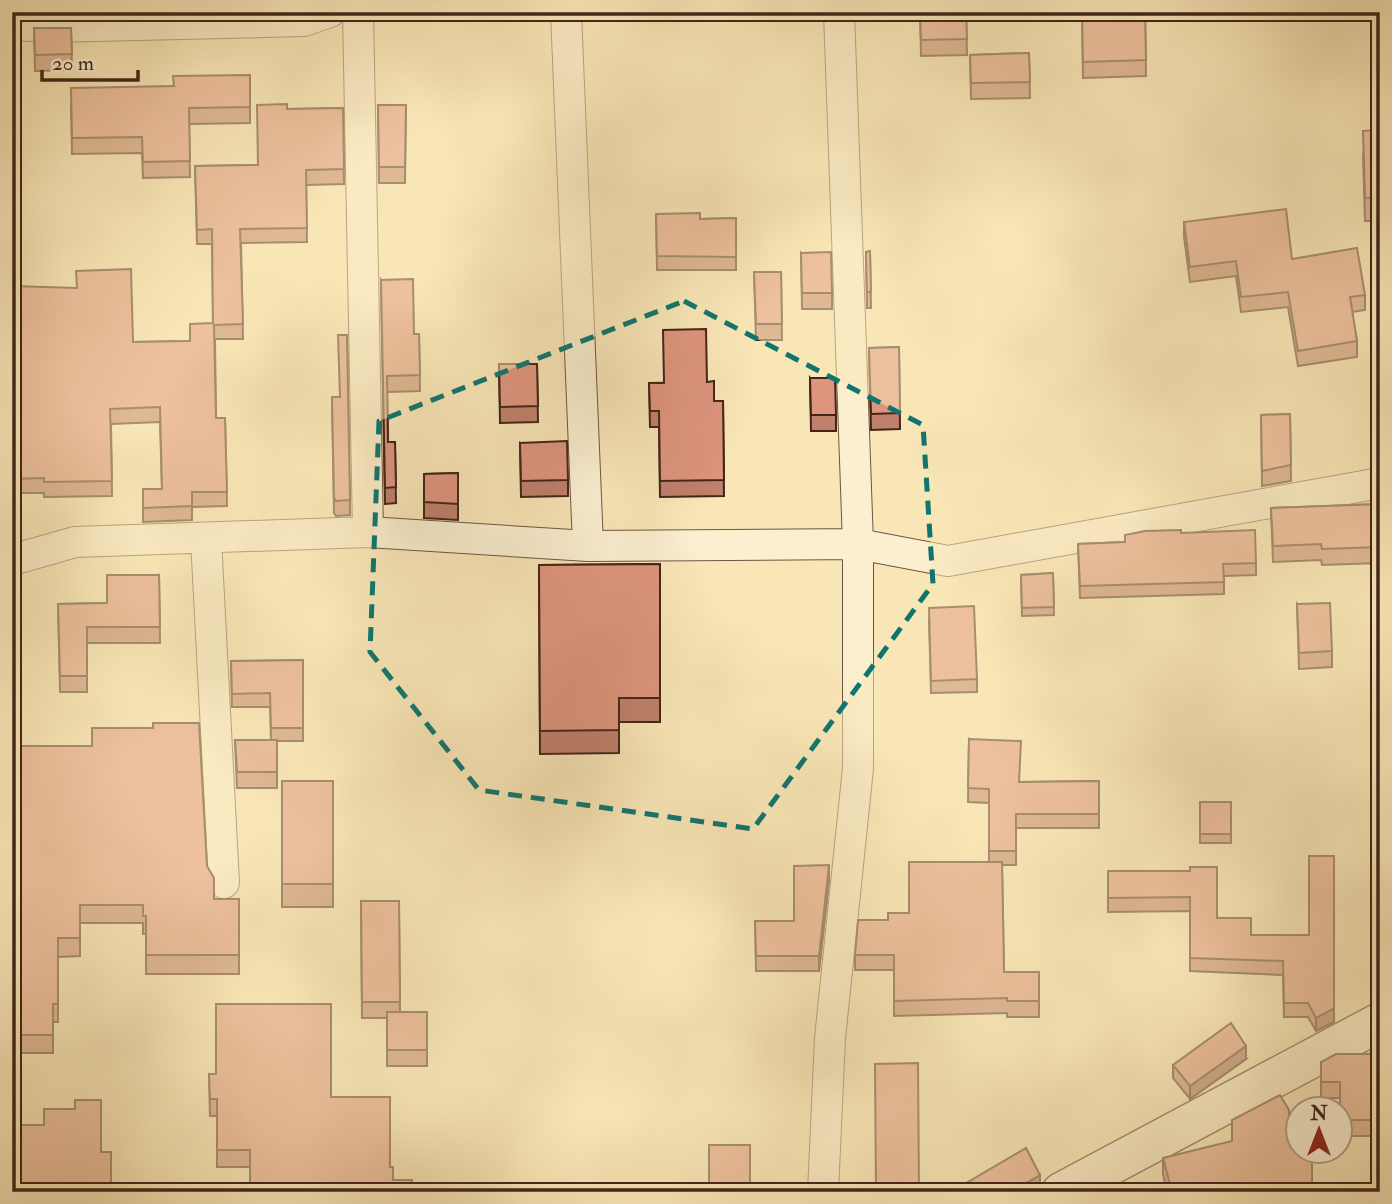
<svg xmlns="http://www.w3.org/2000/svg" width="1392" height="1204" font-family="'IM FELL Double Pica',serif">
<rect width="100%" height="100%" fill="#f9e6b7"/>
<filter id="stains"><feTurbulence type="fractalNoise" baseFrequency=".00286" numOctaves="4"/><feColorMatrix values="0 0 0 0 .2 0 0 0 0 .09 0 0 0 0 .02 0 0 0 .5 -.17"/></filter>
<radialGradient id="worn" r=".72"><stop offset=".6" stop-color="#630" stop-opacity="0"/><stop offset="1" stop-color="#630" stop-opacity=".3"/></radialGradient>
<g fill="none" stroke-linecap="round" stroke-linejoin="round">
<defs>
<path id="minor" d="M358,12L368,532
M566,12L588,546
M12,25L52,27L304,21L330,12
M206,539L224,883
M12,560L75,542L368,532L588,546L858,544L948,561L1380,483
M823,1192L830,1038L858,768V544L839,12"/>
<path id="secondary" d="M1061,1192L1380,1022"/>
</defs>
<use href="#minor" stroke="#705540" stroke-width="32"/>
<use href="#secondary" stroke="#432518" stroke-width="41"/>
<use href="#minor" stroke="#fbefd0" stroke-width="30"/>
<use href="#secondary" stroke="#fbefd0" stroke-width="38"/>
</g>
<path fill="#bf806c" stroke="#432518" stroke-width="2" d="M920,12H966L967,55L921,56Z
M1082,12H1145L1146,76L1083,78Z
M34,28H71L72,70L35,71Z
M1029,53L1030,98L971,99L970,55Z
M250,75V123L189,124L190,177L143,178L142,153L72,154L71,104L173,86Z
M378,105H406L405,183H379Z
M343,108L344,184L306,185L307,242L241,243L243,339H215L216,418H225L227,506L192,507V520L143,522V489H162L160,422L111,424L112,496L44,497V493H12V286L133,342L190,341L213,323L212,244H197L195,166L258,165L287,109Z
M1380,130V221H1365L1363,154Z
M656,214L700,219L736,218V270H657Z
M1184,222L1292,259L1365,295V310L1352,312L1357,341V357L1298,366L1288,307L1241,312L1236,276L1190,282L1184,237Z
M870,251L871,308H867L866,252Z
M801,253L832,293V309H802Z
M754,272H781L782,340H756Z
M381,280L414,334H419L420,391L387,392L388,442H395L396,503L385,504Z
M347,335L350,515L336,516L334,513L332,397H340Z
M899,347L900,429L871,430L869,348Z
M499,364H537L538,422L500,423Z
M810,378L836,415V431H811Z
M707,382L714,401H723L724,496L660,497L659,427H650L649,383Z
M1290,414L1291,481L1262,486L1261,415Z
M520,443L568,480V496L521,497Z
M458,473V520L424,518V474Z
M1380,504V563L1322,565L1321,560L1273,562L1271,508Z
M1181,533L1256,563V575L1224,576V594L1080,598L1078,544L1125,542Z
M660,564V722H619V753L540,754L539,565Z
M1053,573L1054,615L1022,616L1021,575Z
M159,575L160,643H87V692H60L58,604L107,603Z
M1297,604L1332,651V667L1299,669Z
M929,620L977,679V692L931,693Z
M303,660V741H277V788H237L235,740H271L270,707H232L231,661Z
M969,739L1020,782L1099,781V828H1016V865H1002L1004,972H1039V1017H1007V1013L894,1016V970H855V955L888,920L909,913L989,862V803L968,802Z
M12,746L207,866L214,899H239V974H146V934H143V923H80V956L58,957V1022H53V1053H12Z
M282,781H333V907H282Z
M1200,802H1231V843H1200Z
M1108,871H1190L1217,918L1251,935H1309L1334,1022L1316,1031L1308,1017H1284L1283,975L1190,971V911L1108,912Z
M829,880L819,971H756L755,921H794Z
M361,901H399L400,1012H427V1066H387V1018H362Z
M1380,1054V1136H1340V1098H1321V1062Z
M1246,1059L1190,1099L1173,1078V1065Z
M209,1074L331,1097L390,1167L393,1180L412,1192L250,1167H217V1116H210Z
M1289,1133L1312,1190L1167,1192L1163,1174V1158Z
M709,1145H750V1192H709Z"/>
<path fill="#9b6858" stroke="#432518" stroke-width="2" d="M829,865V880L819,971V956Z
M1334,1008V1022L1316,1031V1018Z
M1246,1046V1059L1190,1099V1086Z
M1040,1175V1192H1011Z"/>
<path fill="#de957e" stroke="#432518" stroke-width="2" d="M920,12H966L967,39L921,40Z
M1082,12H1145L1146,60L1083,62Z
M34,28H71L72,54L35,55Z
M1029,53L1030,82L971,83L970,55Z
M250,75V107L189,108L190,161L143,162L142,137L72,138L71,88L174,86L173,76Z
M287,104V109L343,108L344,169L306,170L307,228L240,229L243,324L214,325L216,418H225L227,492H192V506L143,508V489H162L160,407L110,409L112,481L44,482V478L12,479V286L77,288L76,271L131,269L133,342L190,341V324L213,323L212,229L197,230L195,166L258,165L257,105Z
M378,105H406L405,167H379Z
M1380,130V198H1365L1363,131Z
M1286,209L1292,259L1357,248L1365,295L1350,297L1357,341L1298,351L1288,292L1241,297L1236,261L1190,267L1184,222Z
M700,213V219L736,218V257L657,256L656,214Z
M870,251L871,292H867L866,252Z
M831,252L832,293H802L801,253Z
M754,272H781L782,324H756Z
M413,279L414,334H419L420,375L387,376L388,442H395L396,487L385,488L381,280Z
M706,329L707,382L714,381V401H723L724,480L660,481L659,411H650L649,383H664L663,330Z
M338,335H347L350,500L336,501L334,498L332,397H340Z
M899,347L900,413L871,414L869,348Z
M499,364H537L538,406L500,407Z
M810,378H835L836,415H811Z
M1290,414L1291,465L1262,471L1261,415Z
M567,441L568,480L521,481L520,443Z
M458,473V504L424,502V474Z
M1380,504V547L1322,549L1321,544L1273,546L1271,508Z
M1181,530V533L1255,530L1256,563L1223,564L1224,582L1080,586L1078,544L1125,542V535L1145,531Z
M660,564V698H619V730L540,731L539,565Z
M1053,573L1054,607L1022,608L1021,575Z
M107,575H159L160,627H87V676H60L58,604L107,603Z
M1330,603L1332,651L1299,653L1297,604Z
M974,606L977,679L931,681L929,608Z
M303,660V728H271L270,693L232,694L231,661Z
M153,723H199L207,866L214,878V899H239V955H146V916H143V905H80V938H58V1004H53V1035H12V746H92V728H153Z
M969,739L1021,741L1019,782L1099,781V814H1016V851H989V789L968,788Z
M235,740H277V772H237Z
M282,781H333V884H282Z
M1200,802H1231V834H1200Z
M1309,856H1334V1008L1316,1018L1308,1003H1284L1283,961L1190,958V897L1108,898V871H1190V867H1217V918H1251V935H1309Z
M909,862H1002L1004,972H1039V1001H1007V998L894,1001V955H855L858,920H888V913H909Z
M829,865L819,956H756L755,921H794V866Z
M361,901H399L400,1002H362Z
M216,1004H331V1097H390V1167H393V1180H412V1192H250V1150H217V1099H210L209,1074H216Z
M387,1012H427V1050H387Z
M1231,1023L1246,1046L1190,1086L1173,1065Z
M1336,1054H1380V1120H1340V1082H1321V1062Z
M918,1063L919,1192H876L875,1064Z
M1280,1095L1289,1110V1133H1298V1152H1312V1190H1380V1192H1172L1163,1158L1232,1141V1120Z
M75,1100H101V1152H111V1192H12V1187H20V1125H44V1109H75Z
M709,1145H750V1189H709Z
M1026,1148L1040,1175L1011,1192H951Z"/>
<path d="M0 0H1392V1204H0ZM684,301L923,425L933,584L753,829L479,790L370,652L379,421Z" fill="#f9e6b7" fill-opacity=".55" fill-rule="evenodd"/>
<path fill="none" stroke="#0f766e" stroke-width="5" stroke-dasharray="14 9" stroke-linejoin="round" d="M684,301L923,425L933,584L753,829L479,790L370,652L379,421Z"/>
<rect width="1392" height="1204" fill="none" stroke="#f9e6b7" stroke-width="42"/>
<rect x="14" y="14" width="1364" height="1176" fill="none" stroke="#432518" stroke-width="3.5"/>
<rect x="21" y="21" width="1350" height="1162" fill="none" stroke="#432518" stroke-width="2"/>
<g transform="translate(1319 1130)"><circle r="33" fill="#fbefd0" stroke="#b19e86" stroke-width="2"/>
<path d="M0-5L12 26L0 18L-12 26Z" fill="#8f2418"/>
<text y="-10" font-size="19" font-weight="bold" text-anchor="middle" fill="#432518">N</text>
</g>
<path d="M42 70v10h96v-10" fill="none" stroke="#432518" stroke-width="3.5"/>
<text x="52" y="70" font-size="21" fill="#432518" stroke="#fbefd0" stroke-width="5" paint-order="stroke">20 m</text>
<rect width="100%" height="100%" filter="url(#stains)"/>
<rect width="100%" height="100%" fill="url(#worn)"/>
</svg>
